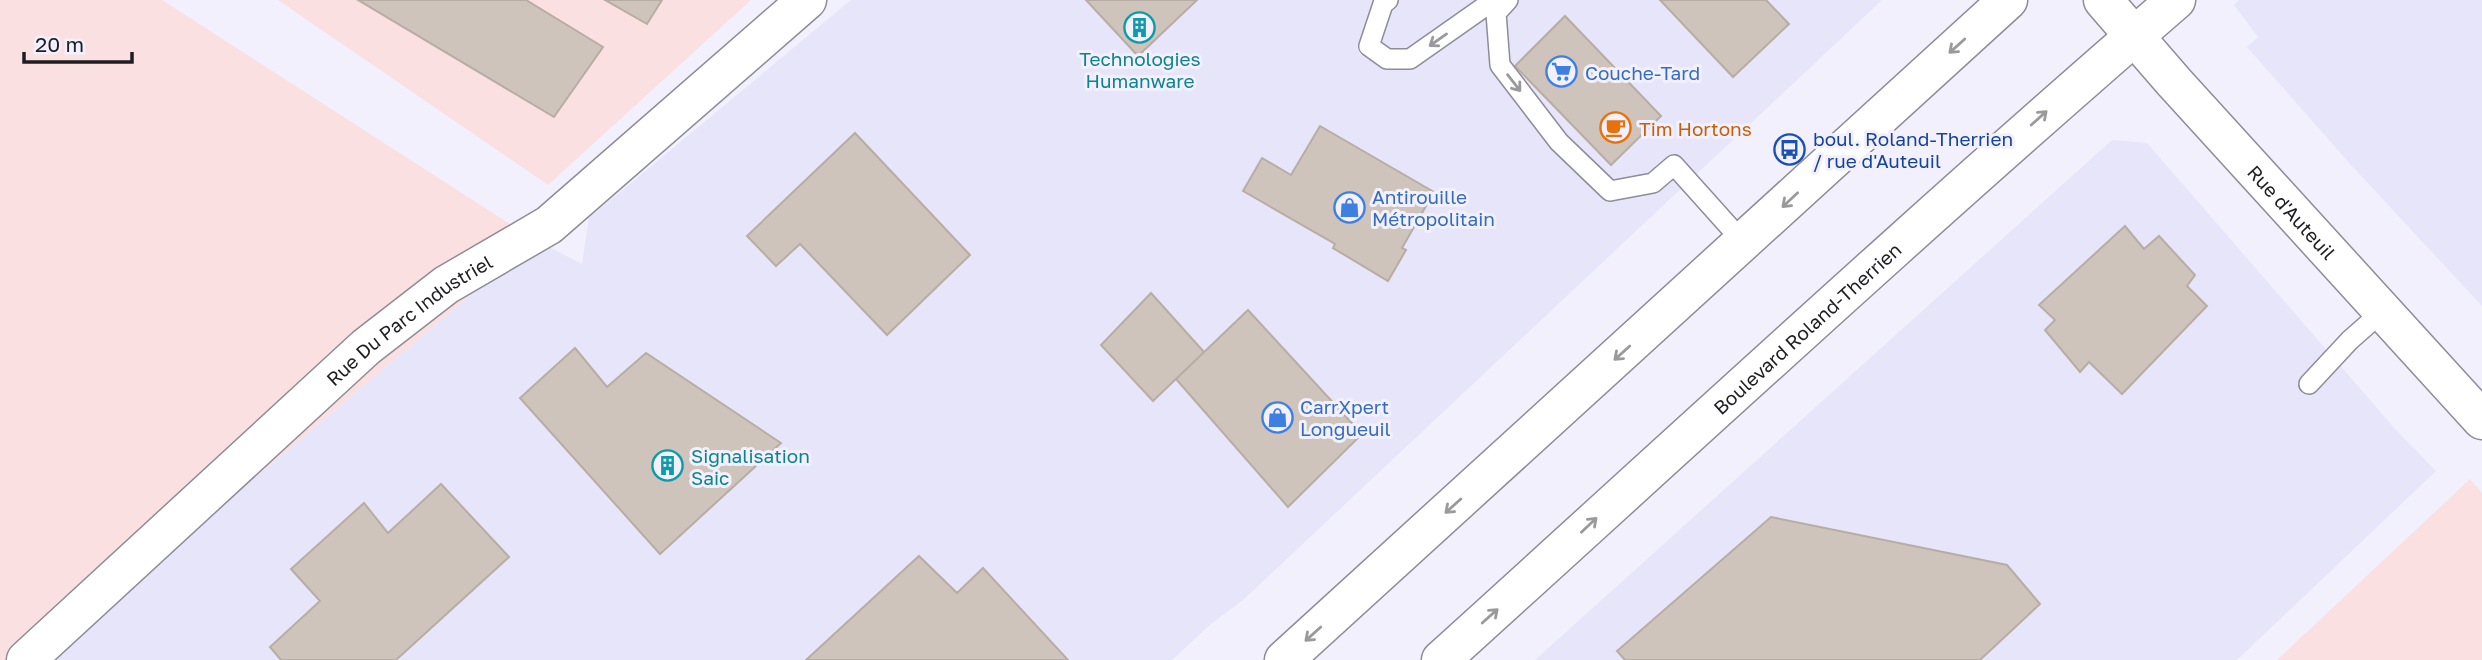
<svg xmlns="http://www.w3.org/2000/svg" width="2482" height="660" font-family="'Golos Text',sans-serif">
<rect width="100%" height="100%" fill="#f1f0fc"/>
<path fill="#e7e5f9" d="M851,0H1882L1243,600L1212,623L1172,660H40L535,240L586,266L582,264L589,218Z
M2239,0H2482V306L2352,166L2247,47L2258,37L2234,5Z
M2112,140L2147,143L2396,430L2436,471L2237,660H1535Z"/>
<path fill="#fbe0e2" d="M0,0H162L535,240L40,660H0Z
M278,0H751L548,185Z
M2470,479L2482,493V660H2277Z"/>
<path fill="#cec4bb" stroke="#b7ada4" stroke-width="2" d="M358,0H526L603,47L554,117Z
M605,0H662L647,24Z
M1086,0H1197L1138,56Z
M1660,0H1766L1789,24L1733,77Z
M1565,16L1661,116L1611,165L1515,66Z
M1320,126L1434,192L1402,248L1406,250L1388,281L1333,248L1335,244L1243,191L1262,158L1291,175Z
M855,133L970,255L887,335L800,244L776,266L747,236Z
M2125,226L2144,249L2159,236L2195,275L2187,286L2207,306L2122,394L2089,362L2080,372L2045,330L2055,320L2039,305Z
M1151,293L1204,352L1153,401L1101,345Z
M1248,310L1362,434L1288,507L1176,379Z
M575,348L607,387L646,353L781,443L660,554L520,398Z
M441,484L509,557L396,660H281L270,647L320,601L291,569L364,503L388,533Z
M1771,517L2007,565L2040,604L1980,660H1625L1617,651Z
M919,556L957,593L983,568L1068,660H806Z"/>
<g fill="none" stroke-linecap="round" stroke-linejoin="round">
<defs>
<path id="service" d="M1388,0L1383,4L1369,46L1387,59H1410L1494,0
M1508,0L1496,13L1500,65L1559,142L1610,191L1653,183L1674,165L1743,242
M2309,384L2350,340L2383,311"/>
<g id="minor">
<path id="s1" d="M26,660L366,347L446,285L549,225L807,0"/>
</g>
<g id="tertiary">
<path id="s2" d="M2103,0L2174,82L2482,420"/>
</g>
<g id="secondary">
<path d="M1284,660L2008,0"/>
<path id="s3" d="M1441,660C1685,439 1927,215 2176,0"/>
</g>
</defs>
<use href="#service" stroke="#8d8c97" stroke-width="22"/>
<use href="#minor" stroke="#8d8c97" stroke-width="41"/>
<use href="#tertiary" stroke="#8d8c97" stroke-width="41"/>
<use href="#secondary" stroke="#8d8c97" stroke-width="41"/>
<use href="#service" stroke="#fff" stroke-width="19"/>
<use href="#minor" stroke="#fff" stroke-width="38"/>
<use href="#tertiary" stroke="#fff" stroke-width="38"/>
<use href="#secondary" stroke="#fff" stroke-width="38"/>
</g>
<defs><path id="oneway-shaft" d="M-6 0H5M1.5-3L5.5 0L1.5 3" fill="none" stroke-width="1.6" stroke-linecap="round" stroke-linejoin="round" transform="scale(1.75)"/></defs>
<g stroke="#9a9a9c">
<use href="#oneway-shaft" transform="translate(1438 40) rotate(145)"/>
<use href="#oneway-shaft" transform="translate(1957 46) rotate(138)"/>
<use href="#oneway-shaft" transform="translate(1514 83) rotate(52)"/>
<use href="#oneway-shaft" transform="translate(2039 118) rotate(-42)"/>
<use href="#oneway-shaft" transform="translate(1790 200) rotate(137)"/>
<use href="#oneway-shaft" transform="translate(1622 353) rotate(138)"/>
<use href="#oneway-shaft" transform="translate(1453 506) rotate(138)"/>
<use href="#oneway-shaft" transform="translate(1589 525) rotate(-43)"/>
<use href="#oneway-shaft" transform="translate(1490 616) rotate(-42)"/>
<use href="#oneway-shaft" transform="translate(1313 634) rotate(138)"/>
</g>
<defs>
<symbol id="building-ring" viewBox="-11 -11 22 22"><circle r="9.5" fill="#f1f0fc" stroke="#0f9aa8" stroke-width="1.5"/><path d="M-4-6H4V6H1V3H-1V6H-4ZM-2.5-4.3h1.7v1.8h-1.7ZM.8-4.3h1.7v1.8H.8ZM-2.5-1h1.7V.8h-1.7ZM.8-1h1.7V.8H.8Z" fill="#0f9aa8"/></symbol>
<symbol id="supermarket-ring" viewBox="-11 -11 22 22"><circle r="9.5" fill="#f1f0fc" stroke="#3f7fe0" stroke-width="1.5"/><path d="M-6-5.5h2.5l.6 2H6L4.5 2H-2.5L-4.4-4H-6ZM-1.5 3.2a1.3 1.3 0 1 0 .1 0ZM3 3.2a1.3 1.3 0 1 0 .1 0Z" fill="#3f7fe0"/></symbol>
<symbol id="cafe-ring" viewBox="-11 -11 22 22"><circle r="9.5" fill="#f1f0fc" stroke="#e8710a" stroke-width="1.5"/><path d="M-5.5-4.5H6V0H3Q3 3.5 0 3.5H-2.5Q-5.5 3.5-5.5 0ZM3-3.2v2h1.7v-2ZM-6 4.5H4V6H-6Z" fill="#e8710a"/></symbol>
<symbol id="bus-ring" viewBox="-11 -11 22 22"><circle r="9.5" fill="#f1f0fc" stroke="#1a4fb4" stroke-width="1.5"/><path d="M-5-6H5V4H4V6H2V4H-2V6H-4V4H-5ZM-3.5-4V0h7V-4ZM-3.5 1.2v1.5H-2V1.2ZM2 1.2v1.5H3.5V1.2Z" fill="#1a4fb4"/></symbol>
<symbol id="shop-ring" viewBox="-11 -11 22 22"><circle r="9.5" fill="#f1f0fc" stroke="#3f7fe0" stroke-width="1.5"/><path d="M-5-2.5h2.3a2.7 3.5 0 0 1 5.4 0H5L5.5 6h-11ZM-1.5-2.5h3a1.5 2.3 0 0 0-3 0Z" fill="#3f7fe0"/></symbol>
</defs>
<g fill-rule="evenodd">
<use href="#building-ring" x="1122" y="10" width="35" height="35"/>
<use href="#supermarket-ring" x="1544" y="54" width="35" height="35"/>
<use href="#cafe-ring" x="1598" y="110" width="35" height="35"/>
<use href="#bus-ring" x="1772" y="132" width="35" height="35"/>
<use href="#shop-ring" x="1332" y="190" width="35" height="35"/>
<use href="#shop-ring" x="1260" y="400" width="35" height="35"/>
<use href="#building-ring" x="650" y="448" width="35" height="35"/>
</g>
<g text-anchor="middle" dominant-baseline="central" stroke-width="6" stroke-linejoin="round" paint-order="stroke">
<g font-size="19" fill="#0d838f" stroke="#f1f0fc">
<text x="1140" y="58">Technologies<tspan x="1140" dy="22">Humanware</tspan></text>
<text x="691" y="455" text-anchor="start">Signalisation<tspan x="691" dy="22">Saic</tspan></text>
</g>
<g font-size="19" fill="#366cbe" stroke="#f1f0fc" text-anchor="start">
<text x="1585" y="72">Couche-Tard</text>
<text x="1372" y="196">Antirouille<tspan x="1372" dy="22">Métropolitain</tspan></text>
<text x="1300" y="406">CarrXpert<tspan x="1300" dy="22">Longueuil</tspan></text>
</g>
<g font-size="19" fill="#c56008" stroke="#f1f0fc" text-anchor="start">
<text x="1639" y="128">Tim Hortons</text>
</g>
<g font-size="19" fill="#164399" stroke="#f1f0fc" text-anchor="start">
<text x="1813" y="138">boul. Roland-Therrien<tspan x="1813" dy="22">/ rue d'Auteuil</tspan></text>
</g>
<g font-size="19" fill="#1e1e22" stroke="#f1f0fc">
<text stroke="none"><textPath href="#s2" startOffset="284">Rue d'Auteuil</textPath></text>
<text stroke="none"><textPath href="#s1" startOffset="513">Rue Du Parc Industriel</textPath></text>
<text stroke="none"><textPath href="#s3" startOffset="494">Boulevard Roland-Therrien</textPath></text>
</g>
</g>
<path d="M24 52v10h108v-10" fill="none" stroke="#1e1e22" stroke-width="3.5"/>
<text x="35" y="52" font-size="21" fill="#1e1e22" stroke="#f1f0fc" stroke-width="5" paint-order="stroke">20 m</text>
</svg>
